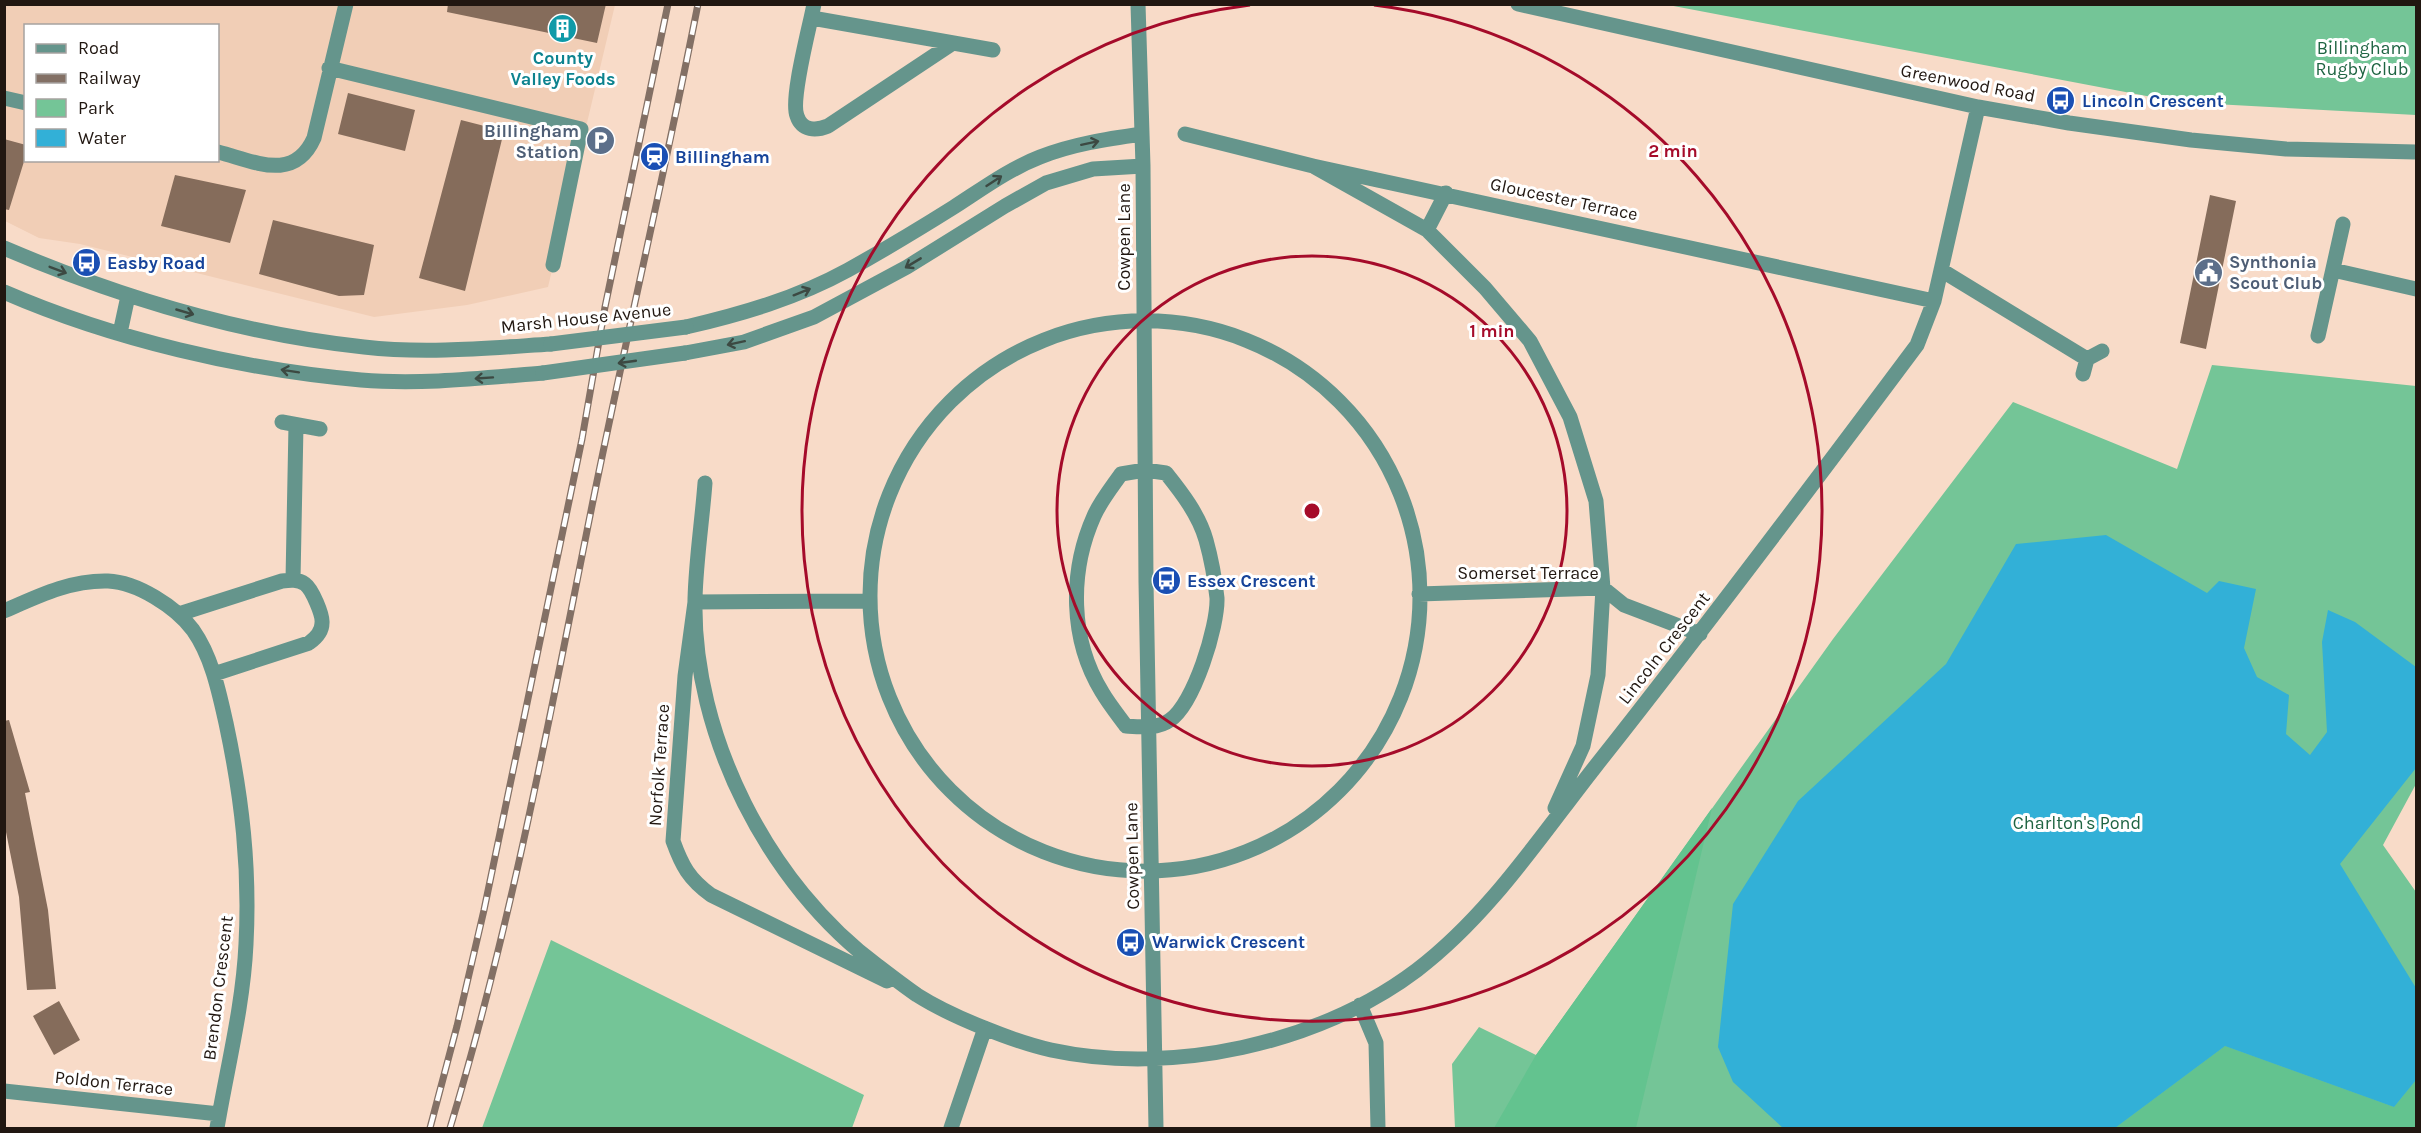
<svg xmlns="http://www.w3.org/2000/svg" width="2421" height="1133" font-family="Karla,sans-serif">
<rect width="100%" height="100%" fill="#f8dbc8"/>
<path fill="#f1ceb6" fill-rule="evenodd" d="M4,5H615L548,287L467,305L374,317L80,244L39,238L5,221ZM26,26H218V160H26Z"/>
<path fill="#74c597" d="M1663,4L2416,5V115L2178,102Z
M2212,365L2416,386V784L2383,845L2416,892V1128H1455L1452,1064L1479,1027L1536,1055L1833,639L2013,402L2177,469Z
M551,940L864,1095L852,1128H482Z"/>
<path fill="#63c38f" d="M1712,808L1636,1128H1494L1536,1055Z
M2225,1046L2394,1107L2416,1080V1128H2115Z"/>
<path fill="#32b0d7" d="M2106,535L2207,593L2219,581L2256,589L2244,648L2257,677L2289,695L2286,734L2310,755L2327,732L2322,642L2328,610L2355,622L2416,667V768L2340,864L2416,988V1080L2394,1107L2225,1046L2115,1128H1783L1733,1082L1718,1047L1733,904L1798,801L1946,664L2016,544Z"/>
<path fill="#856c5b" d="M448,4H606L597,43L447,12Z
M348,93L415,110L405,151L338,134Z
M461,120L504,131L465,291L419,278Z
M4,139L26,145V155L9,210L4,209Z
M175,175L246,190L230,243L161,226Z
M2210,195L2236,201L2206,349L2180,343Z
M273,220L374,245L364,295L339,296L259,274Z
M9,720L30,792L25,793L48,910L56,989L27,990L19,897L4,822V721Z
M59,1001L80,1040L54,1055L33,1016Z"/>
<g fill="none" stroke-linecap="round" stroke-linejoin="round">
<path stroke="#65958c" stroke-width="15" d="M814,4C810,26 790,99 797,116C802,131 816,131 828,126L953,43
M1138,4L1143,166L1146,582L1156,1128
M1518,4L1978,107L2069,123L2191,140L2286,149L2416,152
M812,18L993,50
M329,68L581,129L553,265
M4,98L26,103
M1185,134L1313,166L1934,301
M218,152C254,161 294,183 314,138L346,4
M1313,166L1427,230L1485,288L1530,341L1570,417L1596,501L1603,588L1598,675L1583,746L1555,808
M1427,230L1446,193
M4,248C119,297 239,334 364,347C426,354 489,348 551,344
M1941,270L2087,359
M2333,270L2416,289
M4,292C112,339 244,370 361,380C421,385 482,378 543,373
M870 596a275 275 0 1 1 550 0a275 275 0 1 1-550 0Z
M686,327C742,314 797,298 848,270C884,250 919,229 954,207C982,189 1009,169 1040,157C1073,144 1107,139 1142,134
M120,333L128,296
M2318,336L2343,224
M685,353L744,342L814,317L907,267L1005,206L1046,183L1093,169L1143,166
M2083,374L2087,359L2102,351
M282,422L320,429
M1145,470L1166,473C1182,493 1199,515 1206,540C1211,558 1215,580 1217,598C1218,626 1194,704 1170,720C1158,729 1140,727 1126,726C1118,715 1109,704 1102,692C1070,640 1069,572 1094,516C1100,502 1112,487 1121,474Z
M705,483C702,522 696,560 695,599C692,735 769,886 878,966C891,976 904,986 917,995C950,1016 1012,1041 1051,1050C1171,1076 1319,1044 1417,970C1489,915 1540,837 1595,767C1705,628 1811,487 1917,345L1934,301L1978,107
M293,580L296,425
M1419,594L1603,588L1624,605L1700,634
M868,601L695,602L685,676L673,841C682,866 689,879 711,895L887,981
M4,611C38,596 70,580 108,581C137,582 176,607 193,630C212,657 219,692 226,723C242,798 250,868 246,944C243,1007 227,1068 217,1128
M179,614L282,581C290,580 298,579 305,584C312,589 323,615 322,623C322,632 316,638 309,643L214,674
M1360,1005L1376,1043L1378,1128
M4,1091L219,1114
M951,1128L985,1028"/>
<defs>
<path id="rail" d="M430,1128L457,1026L484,910L582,439L605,307L668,4
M450,1128C513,920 552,704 595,491C628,329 666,167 698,4"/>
</defs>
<use href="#rail" stroke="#837065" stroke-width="7"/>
<use href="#rail" stroke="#fff" stroke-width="4.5" stroke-dasharray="14" stroke-linecap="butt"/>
<path stroke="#65958c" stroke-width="15" d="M551,344L686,327
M543,373L685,353"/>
</g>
<defs><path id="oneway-shaft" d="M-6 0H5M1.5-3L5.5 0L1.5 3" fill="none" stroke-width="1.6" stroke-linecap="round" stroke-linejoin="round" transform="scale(1.5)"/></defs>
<g stroke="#3c4942">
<use href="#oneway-shaft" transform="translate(1090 143) rotate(-12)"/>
<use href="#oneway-shaft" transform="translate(994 181) rotate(-33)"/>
<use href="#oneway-shaft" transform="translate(913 263) rotate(149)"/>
<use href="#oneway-shaft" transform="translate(58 270) rotate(21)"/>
<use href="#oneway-shaft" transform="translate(802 292) rotate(-22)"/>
<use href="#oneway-shaft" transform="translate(185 312) rotate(16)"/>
<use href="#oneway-shaft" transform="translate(736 343) rotate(168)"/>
<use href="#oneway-shaft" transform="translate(627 362) rotate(172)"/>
<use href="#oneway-shaft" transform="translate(290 371) rotate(-171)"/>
<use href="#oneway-shaft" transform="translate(484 378) rotate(176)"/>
</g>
<g fill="none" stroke="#a50b2a" stroke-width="3">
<circle cx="1312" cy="511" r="255"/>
<path d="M1374 5A510 510 0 1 1 1250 5"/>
</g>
<defs>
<symbol id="building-disc" viewBox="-11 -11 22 22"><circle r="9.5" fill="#0f9aa8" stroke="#fff"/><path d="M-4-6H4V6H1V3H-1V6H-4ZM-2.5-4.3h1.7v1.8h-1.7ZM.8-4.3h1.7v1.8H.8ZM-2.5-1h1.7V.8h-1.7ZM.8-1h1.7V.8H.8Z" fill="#fff"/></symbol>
<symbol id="bus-disc" viewBox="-11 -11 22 22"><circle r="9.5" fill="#1a4fb4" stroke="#fff"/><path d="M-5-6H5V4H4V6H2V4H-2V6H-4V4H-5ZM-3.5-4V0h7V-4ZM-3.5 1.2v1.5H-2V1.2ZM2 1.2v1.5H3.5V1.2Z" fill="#fff"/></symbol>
<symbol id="parking-disc" viewBox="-11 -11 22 22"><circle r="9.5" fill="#5c6f8a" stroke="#fff"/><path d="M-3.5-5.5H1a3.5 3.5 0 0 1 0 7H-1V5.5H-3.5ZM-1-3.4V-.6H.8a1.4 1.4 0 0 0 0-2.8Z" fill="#fff"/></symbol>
<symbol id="station-disc" viewBox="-11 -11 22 22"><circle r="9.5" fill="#1a4fb4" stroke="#fff"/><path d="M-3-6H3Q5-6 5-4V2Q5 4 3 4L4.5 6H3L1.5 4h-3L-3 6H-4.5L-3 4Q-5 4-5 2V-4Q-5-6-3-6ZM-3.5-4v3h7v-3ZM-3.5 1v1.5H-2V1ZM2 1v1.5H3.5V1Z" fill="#fff"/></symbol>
<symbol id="civic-disc" viewBox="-11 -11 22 22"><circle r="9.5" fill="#5c6f8a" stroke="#fff"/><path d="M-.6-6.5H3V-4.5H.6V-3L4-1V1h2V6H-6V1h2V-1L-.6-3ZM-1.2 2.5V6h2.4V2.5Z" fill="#fff"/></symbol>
</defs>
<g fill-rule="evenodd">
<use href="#building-disc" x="546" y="12" width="33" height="33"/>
<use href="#bus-disc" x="2044" y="84" width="33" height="33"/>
<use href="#parking-disc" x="584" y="124" width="33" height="33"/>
<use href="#station-disc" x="638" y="140" width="33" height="33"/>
<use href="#bus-disc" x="70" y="246" width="33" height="33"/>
<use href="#civic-disc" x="2192" y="256" width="33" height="33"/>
<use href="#bus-disc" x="1150" y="564" width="33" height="33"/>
<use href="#bus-disc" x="1114" y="926" width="33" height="33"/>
</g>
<g text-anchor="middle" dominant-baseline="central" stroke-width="6" stroke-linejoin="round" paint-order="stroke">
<g font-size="18" fill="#1e6442" stroke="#fff">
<text x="2362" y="48">Billingham<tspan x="2362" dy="21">Rugby Club</tspan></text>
<text x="2077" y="823">Charlton's Pond</text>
</g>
<g font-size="18" font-weight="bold" fill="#0d838f" stroke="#fff">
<text x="563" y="58">County<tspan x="563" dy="21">Valley Foods</tspan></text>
</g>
<g font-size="18" fill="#211711" stroke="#fff">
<text transform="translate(1968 83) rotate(11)">Greenwood Road</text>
<text transform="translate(1564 199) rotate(12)">Gloucester Terrace</text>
<text transform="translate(1124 237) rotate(-90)">Cowpen Lane</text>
<text transform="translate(586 318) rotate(-6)">Marsh House Avenue</text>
<text x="1528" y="573">Somerset Terrace</text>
<text transform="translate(1664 648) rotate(-52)">Lincoln Crescent</text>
<text transform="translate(659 765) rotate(-86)">Norfolk Terrace</text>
<text transform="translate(1132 856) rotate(-91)">Cowpen Lane</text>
<text transform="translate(218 988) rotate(-83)">Brendon Crescent</text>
<text transform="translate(114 1083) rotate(6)">Poldon Terrace</text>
</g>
<g font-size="18" font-weight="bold" fill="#164399" stroke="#fff" text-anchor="start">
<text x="2082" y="101">Lincoln Crescent</text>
<text x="675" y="157">Billingham</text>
<text x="107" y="263">Easby Road</text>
<text x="1187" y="581">Essex Crescent</text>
<text x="1152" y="942">Warwick Crescent</text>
</g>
<g font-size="18" font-weight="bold" fill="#4e5e75" stroke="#fff" text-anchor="end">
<text x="579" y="131">Billingham<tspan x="579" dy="21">Station</tspan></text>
<text x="2229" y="262" text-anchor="start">Synthonia<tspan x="2229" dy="21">Scout Club</tspan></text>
</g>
</g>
<circle cx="1312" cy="511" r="9" fill="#a50b2a" stroke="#fff" stroke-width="3"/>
<g font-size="18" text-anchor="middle" font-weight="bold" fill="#a50b2a" stroke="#fff" stroke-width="6" stroke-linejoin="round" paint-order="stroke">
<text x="1673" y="157">2 min</text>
<text x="1492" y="337">1 min</text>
</g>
<rect width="2421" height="1133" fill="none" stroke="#211711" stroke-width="12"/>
<rect x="24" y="24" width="195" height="138" fill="#ffffff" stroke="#a6a2a0" stroke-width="1.5"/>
<rect x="36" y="44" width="30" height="9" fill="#65958c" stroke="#a6a2a0" stroke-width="1.5"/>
<text x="78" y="54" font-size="18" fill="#211711">Road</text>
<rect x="36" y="74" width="30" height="9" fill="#837065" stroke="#a6a2a0" stroke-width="1.5"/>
<text x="78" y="84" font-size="18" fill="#211711">Railway</text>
<rect x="36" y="99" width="30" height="18" fill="#74c597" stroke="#a6a2a0" stroke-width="1.5"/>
<text x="78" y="114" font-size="18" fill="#211711">Park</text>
<rect x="36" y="129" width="30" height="18" fill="#32b0d7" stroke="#a6a2a0" stroke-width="1.5"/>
<text x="78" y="144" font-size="18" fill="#211711">Water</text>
</svg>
